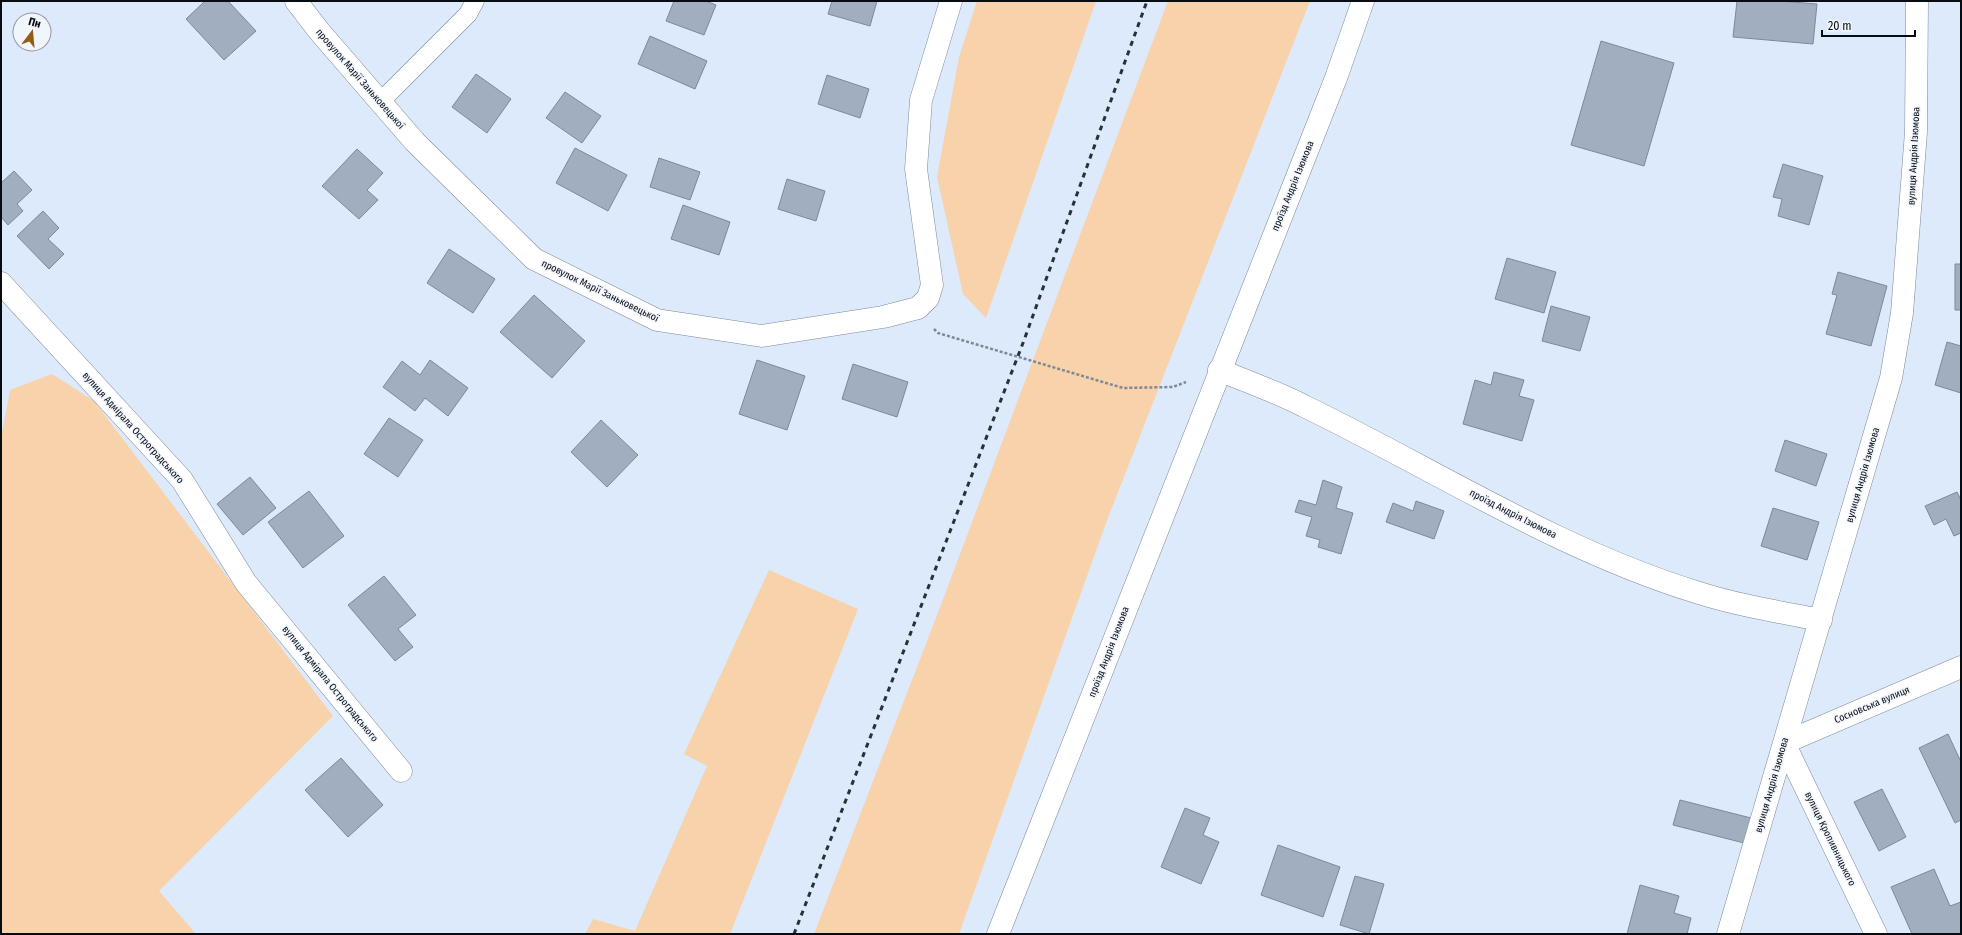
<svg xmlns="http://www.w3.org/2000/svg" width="1962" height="935" font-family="'Fira Sans Condensed',sans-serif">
<rect width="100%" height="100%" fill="#dceafc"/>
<path fill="#f8d2aa" d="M977,1H1096L986,318L963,294L937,177L959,57Z
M1168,1H1310L1106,523L959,934H814L939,610Z
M52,374L94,401L333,716L159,891L196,934H1V438L10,390Z
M769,570L858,609L730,934H585L593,919L635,931L707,766L684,754Z"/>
<path fill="#a1aebf" stroke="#7c8998" d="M205,1H228L256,31L224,60L186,19Z
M674,1H706L716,5L704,35L666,21Z
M832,1H877L870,26L828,14Z
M1737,1H1780L1817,4L1813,44L1733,37Z
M650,36L707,61L695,89L638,64Z
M1601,41L1674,63L1644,166L1571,145Z
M476,74L511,99L487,133L452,107Z
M827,75L869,89L860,118L818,104Z
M565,92L601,116L582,143L546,118Z
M575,148L627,175L608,211L556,183Z
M357,149L383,173L367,190L378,200L359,219L322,186Z
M659,158L700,172L690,200L650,187Z
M1783,164L1823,176L1809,225L1778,216L1782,199L1773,197Z
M14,171L32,190L17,204L23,211L8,225L1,217V183Z
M787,179L825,191L816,221L778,209Z
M683,205L730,222L719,255L671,239Z
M43,211L59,228L48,239L64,254L49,269L17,236Z
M449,249L495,279L473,313L427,283Z
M1507,258L1556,272L1544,313L1495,299Z
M1955,264H1961V310H1955Z
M1838,272L1887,286L1871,346L1826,334L1837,295L1832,294Z
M534,295L585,341L552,378L500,332Z
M1551,306L1590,317L1580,351L1542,341Z
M1947,342L1961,346V393L1935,385Z
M430,360L468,388L448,416L425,398L415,411L383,387L402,361L420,375Z
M757,360L805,376L787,430L739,414Z
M853,364L908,382L897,417L842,399Z
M1494,372L1524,380L1519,396L1534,400L1522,441L1463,424L1475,380L1491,385Z
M389,418L423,440L398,477L364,454Z
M601,420L638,455L607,487L571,452Z
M1785,440L1827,454L1816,486L1775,471Z
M250,477L276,508L243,535L217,504Z
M1323,480L1342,487L1336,508L1353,513L1341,554L1318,547L1320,540L1306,536L1312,517L1295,512L1299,500L1316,505Z
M309,491L344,536L303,568L268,522Z
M1957,492L1961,500V533L1954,536L1946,519L1934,525L1925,506Z
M1416,501L1444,511L1434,539L1386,522L1393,503L1413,511Z
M1773,508L1819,522L1807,560L1761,546Z
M384,576L416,615L398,629L413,647L395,661L348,605Z
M1948,734L1961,762V820L1955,823L1919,748Z
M341,758L383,805L348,837L305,790Z
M1882,789L1906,837L1879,851L1854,802Z
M1680,800L1755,819L1748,844L1673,825Z
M1185,808L1210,818L1203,835L1219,842L1201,884L1161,867Z
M1278,845L1340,867L1323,917L1261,895Z
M1934,869L1950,906L1961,902V934H1912L1891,887Z
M1355,876L1384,884L1369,934L1340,925Z
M1640,885L1679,896L1674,913L1691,918L1687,934H1627Z"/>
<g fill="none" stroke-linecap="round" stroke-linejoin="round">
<defs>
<path id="lane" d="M380,102L468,14L475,1"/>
<path id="street" d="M296,1L319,31L415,142L534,259L657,320L762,336L883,317L918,308L928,298L932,285L916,169L921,100L951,1
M1,283L182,480L246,583L401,771
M1219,370C1248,382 1277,392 1304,406C1434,469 1557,549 1696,592C1736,605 1779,612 1821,620
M1728,934L1891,378L1902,313L1916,132L1917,1
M1876,934L1784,743L1961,667"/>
<path id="secondary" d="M998,934L1336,78L1363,1"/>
</defs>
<use href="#lane" stroke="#7d8a9a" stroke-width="19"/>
<use href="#street" stroke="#7d8a9a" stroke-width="23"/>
<use href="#secondary" stroke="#7d8a9a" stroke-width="23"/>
<path stroke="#7f8995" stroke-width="2.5" stroke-dasharray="3 2" stroke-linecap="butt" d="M934,329L938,333L1123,388L1173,387L1186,382"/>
<use href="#lane" stroke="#fff" stroke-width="18"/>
<use href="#street" stroke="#fff" stroke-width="22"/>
<use href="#secondary" stroke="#fff" stroke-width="22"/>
<path stroke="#2a3037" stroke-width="3" stroke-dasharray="5 5" stroke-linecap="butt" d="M794,934L1023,343L1147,1"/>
</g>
<g text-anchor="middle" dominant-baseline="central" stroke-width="3" stroke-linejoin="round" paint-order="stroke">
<g font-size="10" fill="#070c11" stroke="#f1f6fd">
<text transform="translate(360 79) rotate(49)">провулок Марії Заньковецької</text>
<text transform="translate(1914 156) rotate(-87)">вулиця Андрія Ізюмова</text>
<text transform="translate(1293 186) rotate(-68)">проїзд Андрія Ізюмова</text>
<text transform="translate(600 291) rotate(26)">провулок Марії Заньковецької</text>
<text transform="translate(133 428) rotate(48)">вулиця Адмірала Остроградського</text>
<text transform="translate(1863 475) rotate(-74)">вулиця Андрія Ізюмова</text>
<text transform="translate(1513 514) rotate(27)">проїзд Андрія Ізюмова</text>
<text transform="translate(1109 652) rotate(-69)">проїзд Андрія Ізюмова</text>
<text transform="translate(330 684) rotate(51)">вулиця Адмірала Остроградського</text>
<text transform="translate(1872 705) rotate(-23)">Сосновська вулиця</text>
<text transform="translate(1772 785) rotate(-74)">вулиця Андрія Ізюмова</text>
<text transform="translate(1830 839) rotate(64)">вулиця Кропивницького</text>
</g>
</g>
<rect width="1962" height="935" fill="none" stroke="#070c11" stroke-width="4"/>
<g transform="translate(32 32) rotate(16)"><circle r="19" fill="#f1f6fd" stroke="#93989f"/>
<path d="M0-3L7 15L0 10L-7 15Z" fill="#935d13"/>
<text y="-6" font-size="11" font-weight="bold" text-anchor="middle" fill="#070c11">Пн</text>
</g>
<path d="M1822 30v6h93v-6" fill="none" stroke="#070c11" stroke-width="2"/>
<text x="1828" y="30" font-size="12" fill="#070c11" stroke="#f1f6fd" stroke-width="3" paint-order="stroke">20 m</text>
</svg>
